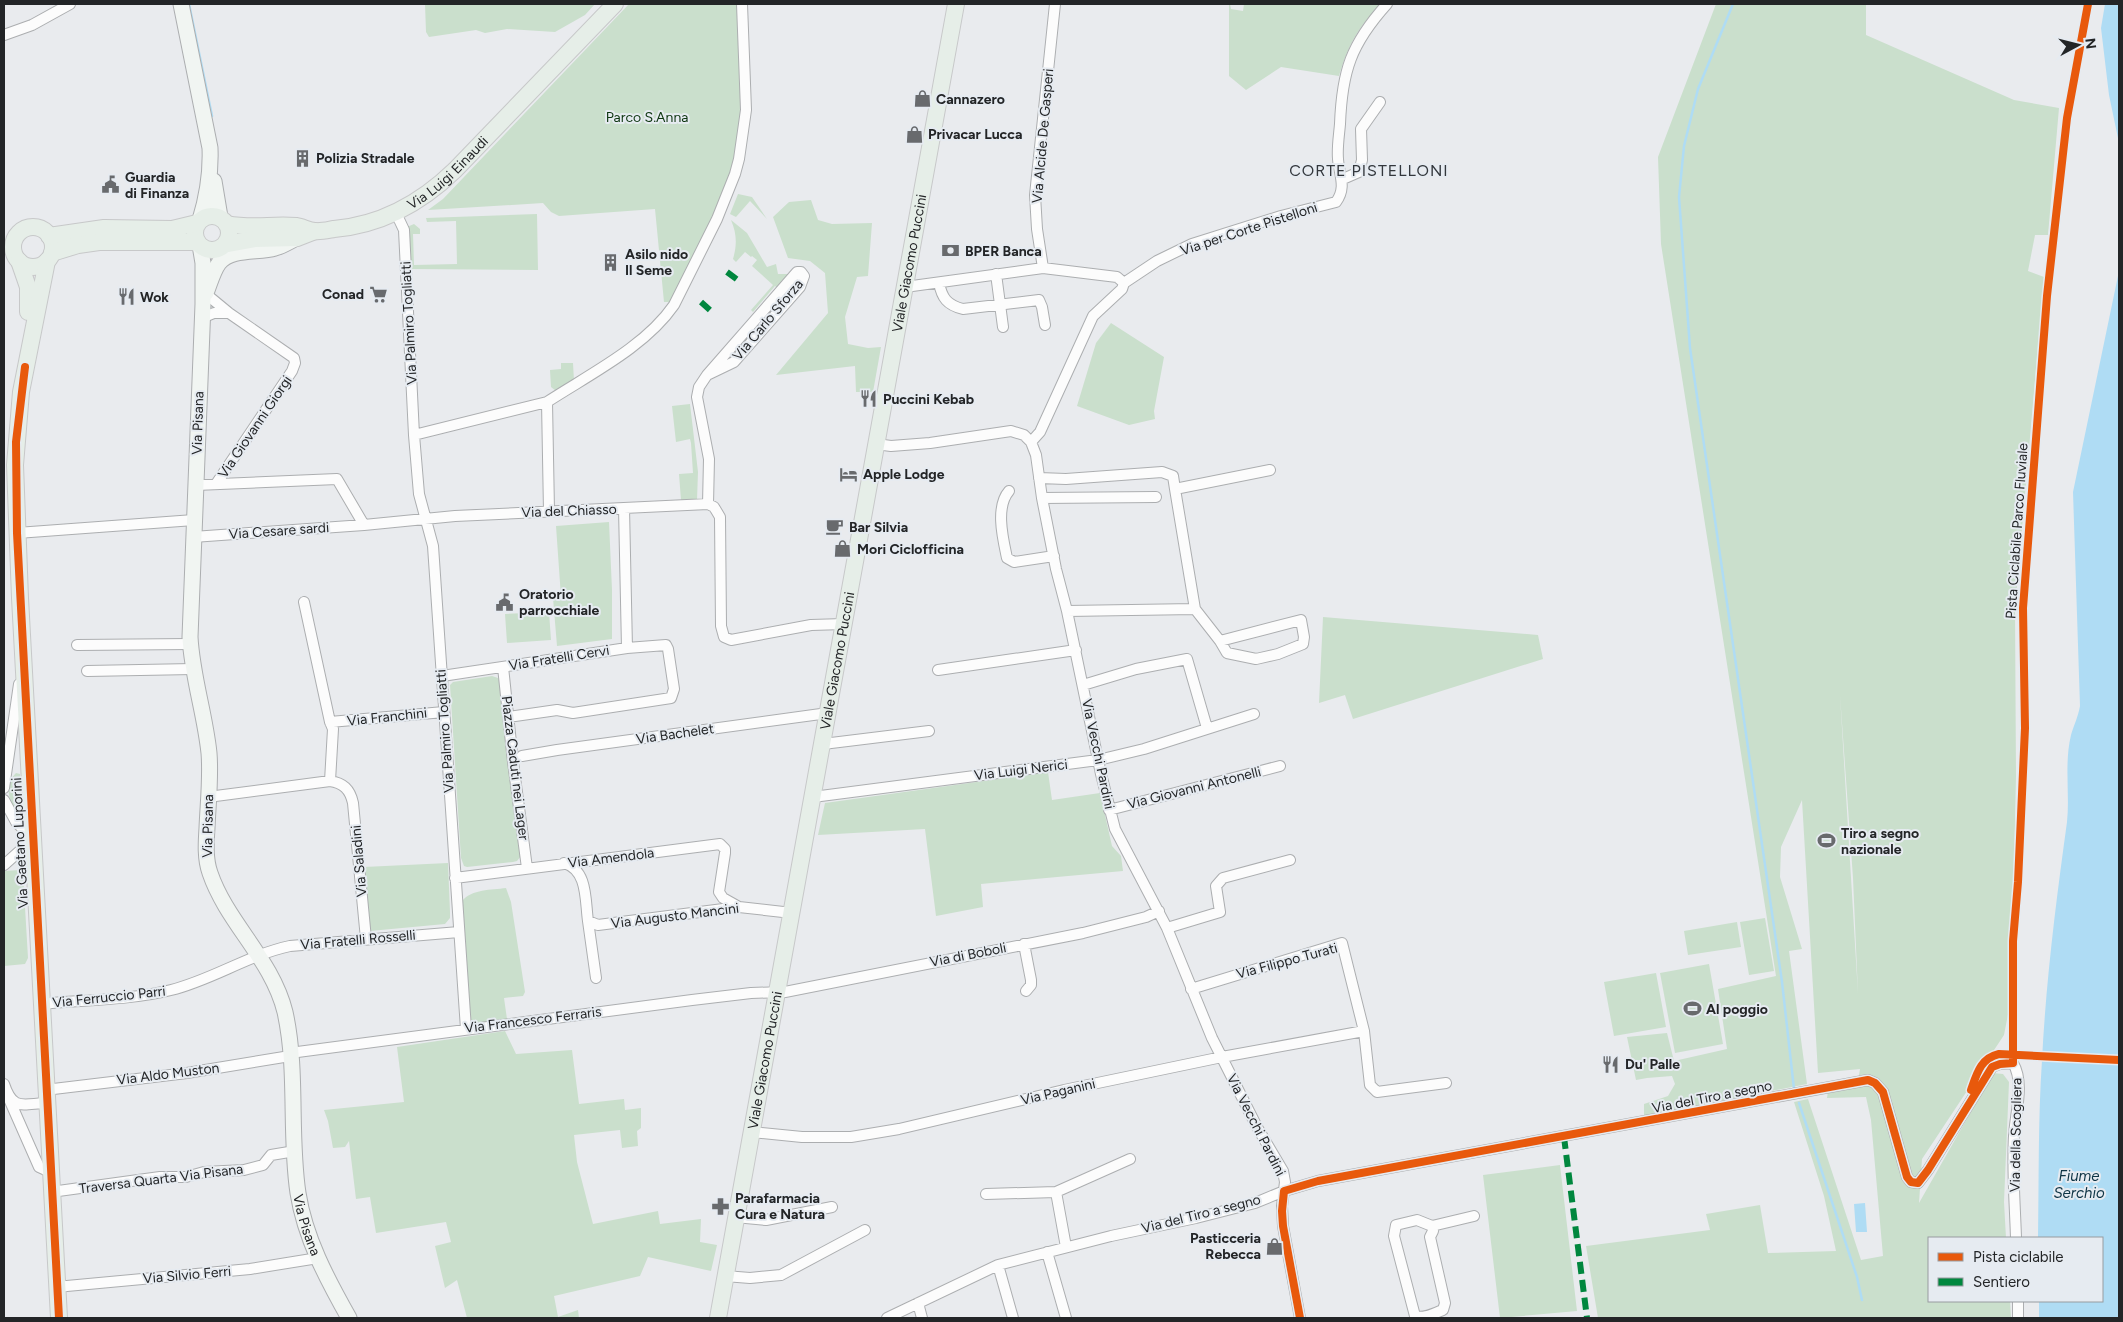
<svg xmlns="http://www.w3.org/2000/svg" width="2123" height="1322" font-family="Figtree,sans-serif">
<rect width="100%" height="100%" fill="#e9ebee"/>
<path fill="#cadfcc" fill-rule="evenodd" d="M425,4H595L585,15L555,32L507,29L485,33L476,30L429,37L426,32Z
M629,4H737L741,112L735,162L721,200L670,302H664L655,209L559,216L551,212L543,203L428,210L443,199Z
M1229,4H1230L1231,9L1243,11L1244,4H1380C1357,30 1349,43 1339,76L1281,67L1246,90L1229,76Z
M1716,4H1866V35L2014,100L2059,108L2048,235H2035L2028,271L2044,277L2015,609L2016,776L2011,999L2004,1035L1922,1159L1919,1203L1993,1073L2003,1074L2009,1082L2004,1202L2006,1238H1929V1301H2010L2011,1318H1598L1586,1246L1710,1230L1706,1214L1760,1205L1768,1253L1836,1251L1824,1196L1794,1102L1808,1099L1861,1260L1883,1256L1871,1120L1866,1097L1827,1098L1828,1091L1863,1085L1859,1075L1860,1069L1818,1073L1802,800L1781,847L1780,877L1802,949L1789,951L1807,1084L1644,1116V1104L1668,1096L1675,1084L1672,1076L1647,1078L1636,1080L1627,1037L1667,1033L1674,1061L1727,1049L1718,989L1776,976L1661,244L1658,157ZM1840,695L1853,878L1858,994Z
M738,194L752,197L767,219L750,201L736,217L730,214Z
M811,200L818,220L832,224L872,223L868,276L857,277L845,317L848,344L868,348L881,347L873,392H856L855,366L776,375L828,313L825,273L810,261L788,258L773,217L789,202Z
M537,214L538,270L411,269L407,227L414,224L420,229V234H413L414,265L457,264L456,221L427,222L426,218Z
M731,220L747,233L767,267L776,264L778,274H793L780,290L775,286L753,312L751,310L773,285L752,266L757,260L752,256L751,257L745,252L736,262L733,259C737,245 737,234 731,220Z
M1111,323L1164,357L1154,411L1155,419L1129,425L1077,406L1096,343Z
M561,363H573L574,381L556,391L551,387L550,370L561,369Z
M690,404L698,472L697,500H681L679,474L693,473L691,443L690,439L676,442L672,406Z
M609,522L612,590V639L557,646L553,598L561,597L556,526Z
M549,612L551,640L507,643L505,614Z
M1323,617L1538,635L1543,659L1353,719L1345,695L1319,703Z
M492,676L498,678L500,681L521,856L517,861L513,862L467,867L464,866L461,858L450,685L453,682Z
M1048,772L1052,800L1100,793L1112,846L1121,856L1123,871L981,884L983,907L936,916L925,829L818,835L825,803Z
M16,773L20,774L21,819L19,818C11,805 2,787 16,773Z
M20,854L22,856L28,958L25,964L4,966V871L20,870L18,859Z
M448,863L450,912V918L445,924L370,931L369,929L364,867Z
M506,888L511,902L525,992L523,996L504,998L507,1019L472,1024L469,1021L462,901C472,889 491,890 506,888Z
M1765,918L1774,971L1749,975L1740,922Z
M1737,922L1741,947L1688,955L1684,931Z
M1709,964L1723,1044L1675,1053L1660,973Z
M1656,973L1666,1027L1614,1036L1604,982Z
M505,1031L516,1054L572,1050L579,1104L624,1099L625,1110L641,1108V1128L637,1131L638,1146L622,1148L620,1130L574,1135L577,1162L593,1224L658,1211L660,1224L701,1219L700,1242L717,1245L711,1271L648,1257L640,1276L554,1296L558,1317L578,1310L579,1318H467L457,1280L445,1288L435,1246L451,1242L446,1222L376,1233L370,1197L356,1199L349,1141L345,1147L333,1148L328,1121L324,1110L404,1102L397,1047Z
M1560,1165L1577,1311L1500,1318L1483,1175Z"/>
<path fill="#afdcf4" d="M2105,4H2119V143L2109,95L2101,28Z
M2119,271V1318H2039V1301H2102V1238H2038C2039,1179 2038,1119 2042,1060C2046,981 2056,901 2067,822C2070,794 2064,764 2071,735C2074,725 2078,717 2080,706L2073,492Z
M1865,1203L1867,1232H1856L1854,1204Z"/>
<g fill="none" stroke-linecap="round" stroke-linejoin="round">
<path stroke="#afdcf4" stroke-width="2.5" d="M189,4L212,116
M1733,4L1698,89L1684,146L1679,197L1690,348L1782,982L1794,1089
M1799,1103L1857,1277L1862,1300"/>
<defs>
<path id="minor" d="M4,35L32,25L70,4
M1343,179L1359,172L1362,160L1361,129L1380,102
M396,213L404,230L414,435L419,494L433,546L466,1029
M1043,268L1037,229L1035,195L1055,4
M996,274L1003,327
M939,283C942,298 947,305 963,309L1039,300L1042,307L1045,325
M905,287L1043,268L1117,277L1124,283
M206,294L229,313L294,358L295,363L292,371L216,484
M202,318L214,313H229
M707,375L734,362L800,287L804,276L801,272H797L707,375L699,387L697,397L709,459L708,504
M414,435L547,402
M1031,442L1040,432L1093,316L1122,289L1124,283L1157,261L1192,244L1281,216L1336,202C1347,187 1339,175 1338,159C1337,147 1339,136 1340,124C1342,71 1351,44 1387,4
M876,444L891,446L930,443L1011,431L1024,435L1031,442L1036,455L1042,498L1056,569L1067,611L1101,774L1115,829L1167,928L1212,1038L1257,1127L1283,1171L1285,1182L1282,1206L1283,1226L1300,1318
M1039,478L1066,479L1162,472L1173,476L1175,489
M196,485L337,479L364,525L455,516L708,504L714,507L720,517L721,626L724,637L731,640L811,625L844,624
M1009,491C995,507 1003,539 1007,558L1014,562L1054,556
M1042,498L1156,497
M549,511L547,402C590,374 645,347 674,305L717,219L735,174L739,159L746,110L742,4
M17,533L194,520
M193,537L364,525
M304,602L330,722L333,729L330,781
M1195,609L1175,489L1270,470
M1067,611L1195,609L1220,641L1301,620L1304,637L1303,644L1278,654L1256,659L1227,653L1220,641
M77,645L190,644
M503,667L513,762L527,868
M938,670L1076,650
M87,671L193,669
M442,676L627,648L624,508
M1083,685L1136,669L1187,659L1207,728
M508,717L557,710L573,713L671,698L674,689L668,649L666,645L627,648
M330,722L444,712
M823,744L929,731
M522,756L557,750L828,713
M4,788L19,684
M208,797L330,781C343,783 350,789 353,803L366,939
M813,797L1098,760L1144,749L1254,714
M4,800L16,822L33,839L4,865
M1109,810L1280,766
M564,863C588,870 585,900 588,921L598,925L739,907L792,913
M455,878L720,844L725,849V853L719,892L723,898L739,907
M588,921L596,978
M1167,928L1220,912L1216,886L1223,878L1290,860
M1024,944L1031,980V985L1026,991
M1191,989L1342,943L1364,1031L1370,1085L1377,1092L1446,1083
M42,1004C82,1000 132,1000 171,990C212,980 248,955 290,946L459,932
M290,1053L692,1000L751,993L785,992L1083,933L1146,917L1159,911
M4,1084C13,1111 22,1104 46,1103
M45,1090L187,1073L290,1056
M9,1099L39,1167L50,1172
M751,1132L802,1137H851L899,1129L1064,1090L1222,1057L1364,1031
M51,1192L160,1177H186L204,1172L244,1170L263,1165L271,1155L295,1151
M1056,1192L1066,1247
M986,1194L1056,1192L1130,1159
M735,1217L766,1220L832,1207
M1432,1226L1433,1231L1430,1237L1445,1303L1443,1310C1434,1313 1425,1319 1415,1316L1394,1236L1396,1225L1417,1220L1432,1226L1474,1216
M1047,1252L1066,1318
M998,1265L1013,1318
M725,1276L750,1278L781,1275L865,1230
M56,1287L250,1269L318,1258
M2018,1301V1318
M918,1303L922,1318
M887,1318L998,1265L1111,1236L1196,1218L1255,1203L1284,1191L1318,1181L1868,1080L1875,1083L1883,1092L1907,1177L1911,1182L1918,1183L1928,1170L1992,1067L2000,1064L2013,1063C2025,1083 2015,1114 2014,1136C2012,1170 2015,1205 2016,1238"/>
<g id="secondary">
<path d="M181,4L210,148C211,172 207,197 200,220"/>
<path d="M214,181L220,217"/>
<path id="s1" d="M200,245L203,263V304L190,637C192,676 205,714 209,753C211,777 208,803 207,828C206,843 205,859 210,873C227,923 272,959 285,1012C298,1071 289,1133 298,1193C305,1238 327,1279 349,1318"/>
<path d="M206,293C210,283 213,271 219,263C231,248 258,253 275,248C283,246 290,241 297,238"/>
</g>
<g id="primary">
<circle cx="212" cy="233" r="17"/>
<path id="s2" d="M227,224C252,229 272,224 296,226C302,227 308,230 314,231C320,232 328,230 334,229C381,225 421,203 455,170L615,4"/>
<circle cx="33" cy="247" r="20"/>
<path d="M49,236L104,228L172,229L197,223"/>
<path d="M227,244L255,239L297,238L315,231"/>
<path d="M52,253L78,245L99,242H197"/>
<path d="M19,261L28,287V312"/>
<path d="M47,261L21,392L15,465L20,598L59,1318"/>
<path id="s3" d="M718,1318L956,4"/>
</g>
</defs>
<use href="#minor" stroke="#acaeb0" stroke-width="12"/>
<use href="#secondary" stroke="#acaeb0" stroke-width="17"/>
<use href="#primary" stroke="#c7c8c9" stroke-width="18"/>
<use href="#minor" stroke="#fcfcfc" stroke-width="10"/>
<use href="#secondary" stroke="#f1f5f2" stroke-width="15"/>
<use href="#primary" stroke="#e6eee8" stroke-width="16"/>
<path stroke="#00873e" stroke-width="6" stroke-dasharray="12 6" stroke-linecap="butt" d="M727,272L739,281
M701,302L712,312
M1564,1137L1587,1318"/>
<defs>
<path id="cycleway" d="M25,367L16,442L17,533L59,1318
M1971,1090C1977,1073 1981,1058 1999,1054L2119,1060
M1300,1318L1283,1226L1282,1211L1284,1191L1318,1181L1868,1080L1875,1083L1883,1092L1907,1177L1911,1182L1918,1183L1928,1170L1992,1067L2000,1064L2013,1063V941L2018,882L2025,728L2023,608L2047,296L2067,118L2088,4"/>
</defs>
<use href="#cycleway" stroke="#e6ebf1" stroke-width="11"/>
<use href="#cycleway" stroke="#e8590c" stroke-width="8"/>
</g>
<defs>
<symbol id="shop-bare" viewBox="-9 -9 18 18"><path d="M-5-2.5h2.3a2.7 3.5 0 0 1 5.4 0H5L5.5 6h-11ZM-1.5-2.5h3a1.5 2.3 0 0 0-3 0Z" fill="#686a6d" stroke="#e6ebf1" stroke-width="2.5" paint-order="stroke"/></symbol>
<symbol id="building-bare" viewBox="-9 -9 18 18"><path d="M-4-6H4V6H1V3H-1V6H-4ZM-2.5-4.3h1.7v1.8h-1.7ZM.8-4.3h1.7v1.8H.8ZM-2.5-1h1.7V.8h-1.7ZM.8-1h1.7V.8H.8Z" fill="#686a6d" stroke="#e6ebf1" stroke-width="2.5" paint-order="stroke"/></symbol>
<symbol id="civic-bare" viewBox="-9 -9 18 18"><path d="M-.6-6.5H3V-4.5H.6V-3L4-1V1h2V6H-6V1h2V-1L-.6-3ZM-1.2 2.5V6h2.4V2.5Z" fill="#686a6d" stroke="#e6ebf1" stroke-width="2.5" paint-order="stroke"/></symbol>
<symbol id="bank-bare" viewBox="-9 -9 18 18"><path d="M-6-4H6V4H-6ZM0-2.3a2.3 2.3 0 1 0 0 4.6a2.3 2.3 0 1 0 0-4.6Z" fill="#686a6d" stroke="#e6ebf1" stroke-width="2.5" paint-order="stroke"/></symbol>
<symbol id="supermarket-bare" viewBox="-9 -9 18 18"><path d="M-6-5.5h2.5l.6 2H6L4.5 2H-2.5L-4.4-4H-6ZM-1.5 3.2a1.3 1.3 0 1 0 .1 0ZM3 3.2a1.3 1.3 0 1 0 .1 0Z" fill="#686a6d" stroke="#e6ebf1" stroke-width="2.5" paint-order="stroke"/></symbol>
<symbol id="restaurant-bare" viewBox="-9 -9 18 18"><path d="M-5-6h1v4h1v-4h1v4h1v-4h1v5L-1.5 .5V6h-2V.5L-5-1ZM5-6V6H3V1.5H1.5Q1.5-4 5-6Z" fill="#686a6d" stroke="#e6ebf1" stroke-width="2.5" paint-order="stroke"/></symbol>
<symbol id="hotel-bare" viewBox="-9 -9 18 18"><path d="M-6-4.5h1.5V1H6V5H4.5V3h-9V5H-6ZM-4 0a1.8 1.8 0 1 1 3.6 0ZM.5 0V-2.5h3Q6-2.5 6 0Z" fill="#686a6d" stroke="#e6ebf1" stroke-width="2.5" paint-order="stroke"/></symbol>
<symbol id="cafe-bare" viewBox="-9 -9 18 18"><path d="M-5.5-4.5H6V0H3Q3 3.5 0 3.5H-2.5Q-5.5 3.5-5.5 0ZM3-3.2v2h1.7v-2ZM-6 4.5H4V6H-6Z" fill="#686a6d" stroke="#e6ebf1" stroke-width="2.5" paint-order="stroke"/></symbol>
<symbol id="stadium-bare" viewBox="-9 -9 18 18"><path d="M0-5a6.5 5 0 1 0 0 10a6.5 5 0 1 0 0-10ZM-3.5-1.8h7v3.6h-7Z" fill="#686a6d" stroke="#e6ebf1" stroke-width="2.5" paint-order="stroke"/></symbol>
<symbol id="pharmacy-bare" viewBox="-9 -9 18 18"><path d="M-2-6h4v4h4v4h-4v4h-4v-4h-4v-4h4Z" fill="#686a6d" stroke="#e6ebf1" stroke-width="2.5" paint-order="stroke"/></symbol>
</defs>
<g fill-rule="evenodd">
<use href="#shop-bare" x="910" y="86" width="25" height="25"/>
<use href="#shop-bare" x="902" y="122" width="25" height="25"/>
<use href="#building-bare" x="290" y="146" width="25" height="25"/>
<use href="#civic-bare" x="98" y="172" width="25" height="25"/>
<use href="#bank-bare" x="938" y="238" width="25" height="25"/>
<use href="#building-bare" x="598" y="250" width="25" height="25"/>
<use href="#supermarket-bare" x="366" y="282" width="25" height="25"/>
<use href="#restaurant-bare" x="114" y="284" width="25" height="25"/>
<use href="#restaurant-bare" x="856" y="386" width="25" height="25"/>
<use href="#hotel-bare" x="836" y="462" width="25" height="25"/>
<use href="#cafe-bare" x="822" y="514" width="25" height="25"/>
<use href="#shop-bare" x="830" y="536" width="25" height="25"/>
<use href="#civic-bare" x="492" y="590" width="25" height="25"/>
<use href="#stadium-bare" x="1814" y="828" width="25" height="25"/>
<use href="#stadium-bare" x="1680" y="996" width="25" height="25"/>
<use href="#restaurant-bare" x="1598" y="1052" width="25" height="25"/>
<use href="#pharmacy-bare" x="708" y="1194" width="25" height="25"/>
<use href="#shop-bare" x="1262" y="1234" width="25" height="25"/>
</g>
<g text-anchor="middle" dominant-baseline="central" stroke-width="4" stroke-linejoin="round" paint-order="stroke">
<g font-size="14" font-weight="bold" fill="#232527" stroke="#e6ebf1" text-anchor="start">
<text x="936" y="99">Cannazero</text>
<text x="928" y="134">Privacar Lucca</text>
<text x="316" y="158">Polizia Stradale</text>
<text x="125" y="177">Guardia<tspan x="125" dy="16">di Finanza</tspan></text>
<text x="965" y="251">BPER Banca</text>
<text x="625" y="254">Asilo nido<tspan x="625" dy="16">Il Seme</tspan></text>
<text x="364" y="294" text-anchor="end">Conad</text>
<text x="140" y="297">Wok</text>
<text x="883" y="399">Puccini Kebab</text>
<text x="863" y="474">Apple Lodge</text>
<text x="849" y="527">Bar Silvia</text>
<text x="857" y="549">Mori Ciclofficina</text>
<text x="519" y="594">Oratorio<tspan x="519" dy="16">parrocchiale</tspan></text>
<text x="1841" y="833">Tiro a segno<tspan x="1841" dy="16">nazionale</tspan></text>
<text x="1706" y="1009">Al poggio</text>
<text x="1625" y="1064">Du' Palle</text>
<text x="735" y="1198">Parafarmacia<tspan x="735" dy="16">Cura e Natura</tspan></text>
<text x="1261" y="1238" text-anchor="end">Pasticceria<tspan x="1261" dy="16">Rebecca</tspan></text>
</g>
<g font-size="14" fill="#0d3610" stroke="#e6ebf1">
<text x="647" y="117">Parco S.Anna</text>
</g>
<g font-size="14" fill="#232527" stroke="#e6ebf1">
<text transform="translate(1043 136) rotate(-85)">Via Alcide De Gasperi</text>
<text stroke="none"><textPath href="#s2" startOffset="238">Via Luigi Einaudi</textPath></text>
<text transform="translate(1249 229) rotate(-18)">Via per Corte Pistelloni</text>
<text stroke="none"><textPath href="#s3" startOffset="1072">Viale Giacomo Puccini</textPath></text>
<text transform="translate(768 320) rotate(-50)">Via Carlo Sforza</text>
<text transform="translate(409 323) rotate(-93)">Via Palmiro Togliatti</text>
<text transform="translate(198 423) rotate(-88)">Via Pisana</text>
<text transform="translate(255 427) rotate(-56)">Via Giovanni Giorgi</text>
<text transform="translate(569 511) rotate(-2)">Via del Chiasso</text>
<text transform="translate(279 531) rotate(-4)">Via Cesare sardi</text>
<text transform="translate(2017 531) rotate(-86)">Pista Ciclabile Parco Fluviale</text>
<text transform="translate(559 658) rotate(-9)">Via Fratelli Cervi</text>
<text stroke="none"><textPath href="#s3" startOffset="668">Viale Giacomo Puccini</textPath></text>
<text transform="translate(387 717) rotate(-6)">Via Franchini</text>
<text transform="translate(445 731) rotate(-94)">Via Palmiro Togliatti</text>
<text transform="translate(675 734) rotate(-8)">Via Bachelet</text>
<text transform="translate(1098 754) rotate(78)">Via Vecchi Pardini</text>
<text transform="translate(515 768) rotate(83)">Piazza Caduti nei Lager</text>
<text transform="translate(1021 770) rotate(-7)">Via Luigi Nerici</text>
<text transform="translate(1194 788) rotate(-14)">Via Giovanni Antonelli</text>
<text transform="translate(208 826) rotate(-89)">Via Pisana</text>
<text transform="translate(20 843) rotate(-93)">Via Gaetano Luporini</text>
<text transform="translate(611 858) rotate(-7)">Via Amendola</text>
<text transform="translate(359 861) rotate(-95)">Via Saladini</text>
<text transform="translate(675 916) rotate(-7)">Via Augusto Mancini</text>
<text transform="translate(358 940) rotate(-5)">Via Fratelli Rosselli</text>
<text transform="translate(968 955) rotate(-11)">Via di Boboli</text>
<text transform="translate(1287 961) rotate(-15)">Via Filippo Turati</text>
<text transform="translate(109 997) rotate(-6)">Via Ferruccio Parri</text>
<text transform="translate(533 1020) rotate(-7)">Via Francesco Ferraris</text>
<text stroke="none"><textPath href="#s3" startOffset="262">Viale Giacomo Puccini</textPath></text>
<text transform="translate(168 1074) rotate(-7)">Via Aldo Muston</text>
<text transform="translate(1058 1092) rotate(-13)">Via Paganini</text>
<text transform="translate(1712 1097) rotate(-11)">Via del Tiro a segno</text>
<text transform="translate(1256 1125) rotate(63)">Via Vecchi Pardini</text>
<text transform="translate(2016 1135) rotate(-89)">Via della Scogliera</text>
<text transform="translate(161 1179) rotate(-7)">Traversa Quarta Via Pisana</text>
<text transform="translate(1201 1214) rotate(-14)">Via del Tiro a segno</text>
<text stroke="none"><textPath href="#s1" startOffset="1004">Via Pisana</textPath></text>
<text transform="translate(187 1275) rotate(-5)">Via Silvio Ferri</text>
</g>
<g font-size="15" font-style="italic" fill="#0e3445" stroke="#e6ebf1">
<text x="2079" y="1176">Fiume<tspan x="2079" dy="17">Serchio</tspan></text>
</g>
<g font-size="16" letter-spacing="1" fill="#33373c" stroke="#e6ebf1">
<text x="1369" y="170">CORTE PISTELLONI</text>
</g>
</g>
<rect width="2123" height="1322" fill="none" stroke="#232527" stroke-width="10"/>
<rect x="1928" y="1237" width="175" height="65" fill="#e6ebf1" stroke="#989ca0"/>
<rect x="1938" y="1253" width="25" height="8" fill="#e8590c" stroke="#989ca0"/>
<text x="1973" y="1262" font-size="15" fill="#232527">Pista ciclabile</text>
<rect x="1938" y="1278" width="25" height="8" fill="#00873e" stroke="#989ca0"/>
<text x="1973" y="1287" font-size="15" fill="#232527">Sentiero</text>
<g transform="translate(2078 45) rotate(83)" stroke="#e6ebf1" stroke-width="4" paint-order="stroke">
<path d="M0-4L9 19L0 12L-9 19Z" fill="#232527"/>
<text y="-8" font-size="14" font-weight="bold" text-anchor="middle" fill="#232527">N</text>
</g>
</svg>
